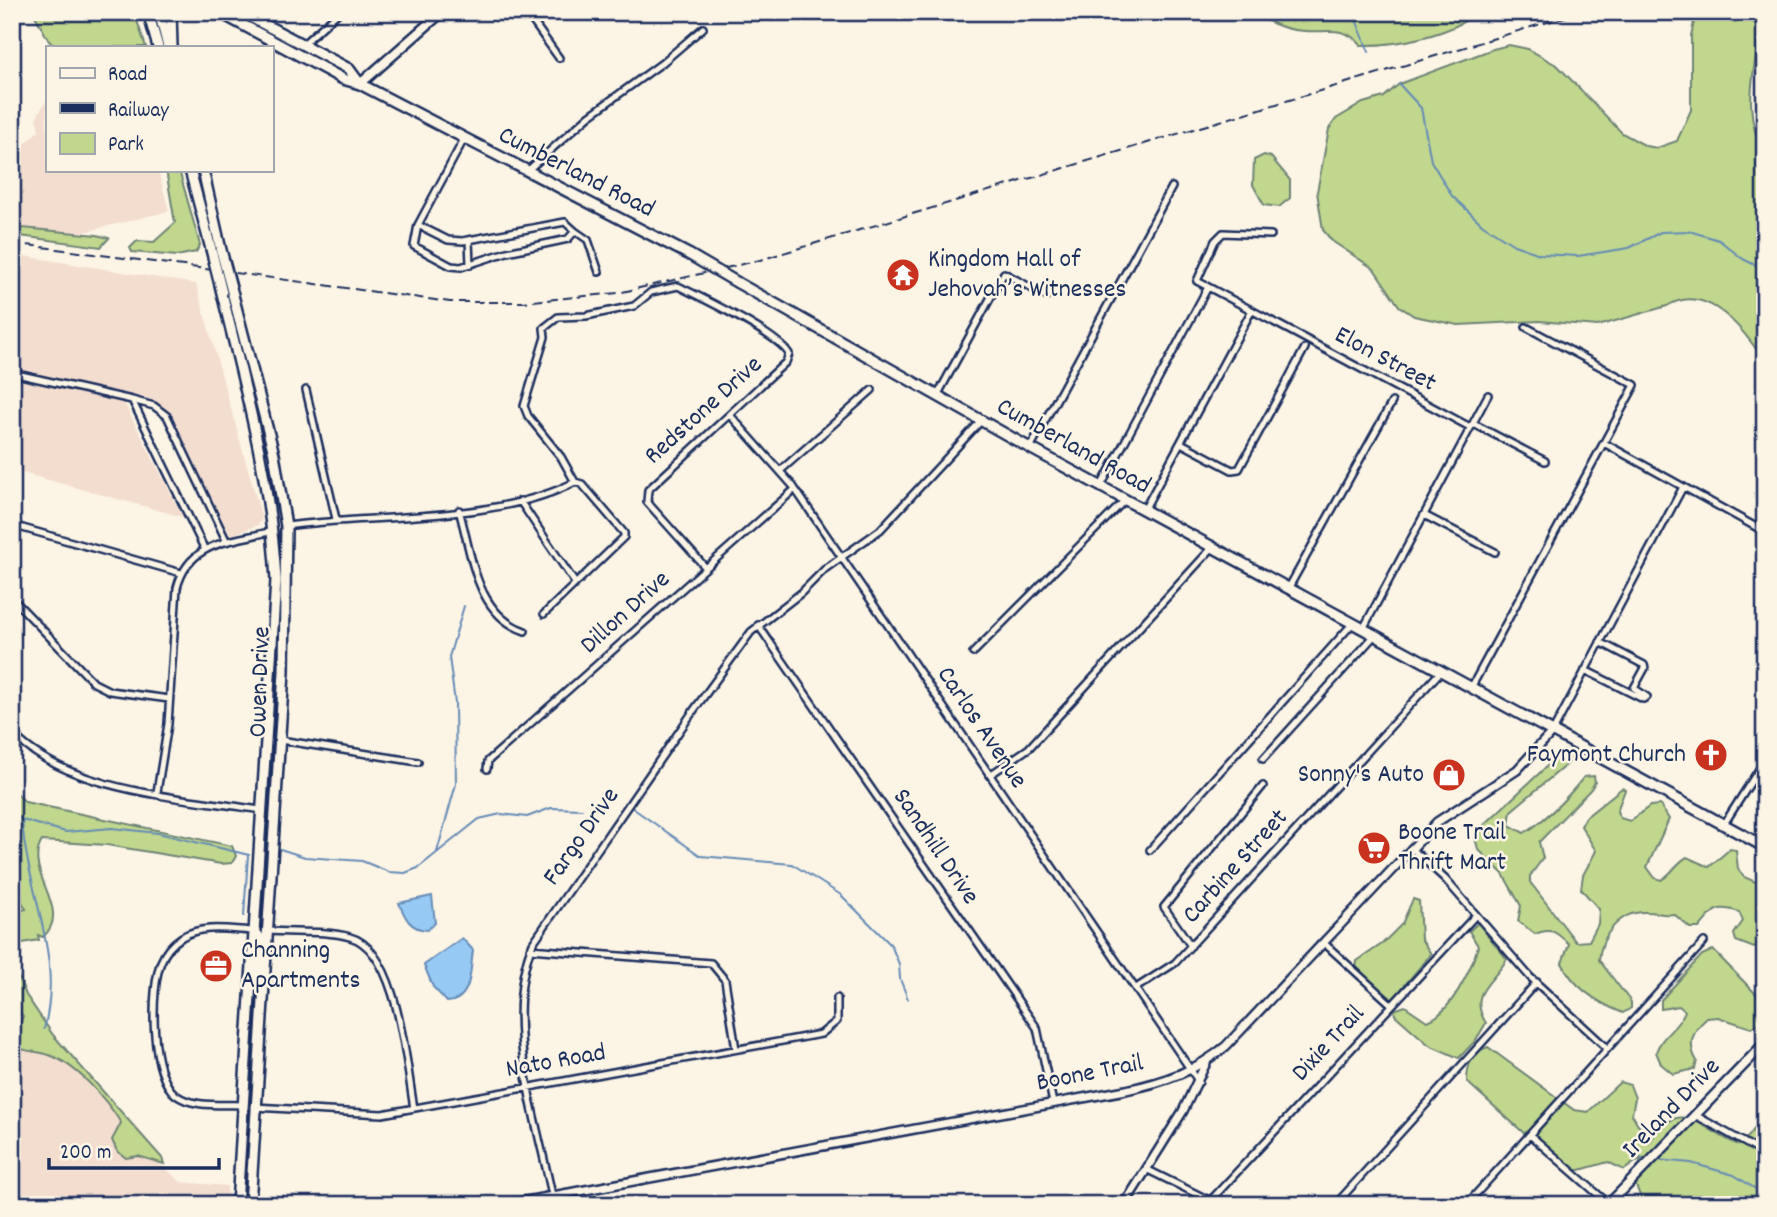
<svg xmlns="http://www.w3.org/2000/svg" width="1777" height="1217" font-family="Dekko,sans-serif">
<rect width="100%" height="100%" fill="#fcf5e5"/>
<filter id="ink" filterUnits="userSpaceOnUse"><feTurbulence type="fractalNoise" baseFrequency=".0143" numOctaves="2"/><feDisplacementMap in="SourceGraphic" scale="14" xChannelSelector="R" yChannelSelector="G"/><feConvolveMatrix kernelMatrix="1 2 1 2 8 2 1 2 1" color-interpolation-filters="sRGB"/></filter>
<g filter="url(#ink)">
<path fill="#f3ddcf" d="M47,99V170H158L169,211L72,235L12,227V149L16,152L39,130L36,118Z
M12,254L196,284L262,519L258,525L232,535L227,530L173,417L155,401L120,395L183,517L12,470Z
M12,1005L28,1016L124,1122L120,1129L181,1182L227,1186V1205H12Z"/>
<path fill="#c0d78d" stroke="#6e8376" stroke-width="2" d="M33,12H134L146,47H56L49,41Z
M1265,12H1476C1454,35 1393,46 1361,45C1344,25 1328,33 1305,31C1289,31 1275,25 1262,18Z
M1696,12H1745L1757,26L1759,34C1753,81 1742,112 1765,156V362C1745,331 1707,281 1667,306L1598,326L1539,321L1458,325L1414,316L1399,306L1374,269L1332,241L1323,230L1317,192L1329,129L1336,119L1363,103L1384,97L1399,84L1493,49L1509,45L1528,49L1558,66L1622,133L1646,146L1657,148L1677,141L1691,110V36Z
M1264,155L1271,157L1290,180V198L1279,207L1264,205L1253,185L1254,160Z
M166,170H179L200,245L196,252L177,256L132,252L130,248L137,241L154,242L175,223Z
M12,227L97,235L109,238L101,247L12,235Z
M278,632H281L268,841L265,821Z
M1563,751L1572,753L1573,759L1511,811L1509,825L1524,833C1548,819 1567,798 1584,777L1594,776L1595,782L1591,789L1539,842L1543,858L1530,876V882L1576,942L1589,941L1598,924L1599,909L1581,889L1583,875L1596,851L1581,826L1586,817L1622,788L1625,790L1617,811L1620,818L1630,821L1650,806L1660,805L1669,819L1647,867L1655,878L1661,880C1672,874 1676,863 1687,857L1709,867L1730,849L1736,850L1738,869L1744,877L1765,886V942L1754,948L1736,941L1734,934L1743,921L1739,912C1714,904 1714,911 1699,928H1690L1674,914C1663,916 1657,912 1646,912C1619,911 1601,936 1599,960L1631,1002V1008L1623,1013C1598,1003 1574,988 1562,963L1569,944C1556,932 1552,927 1535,934L1518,921L1521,906L1503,874L1478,849L1475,838L1481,828Z
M12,788L25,802L232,846L236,856L232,863L221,864L107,845L42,841C22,872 74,909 43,937L38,935L39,940L12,945V912L26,909L12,885Z
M1413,899L1419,901L1421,939L1431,954L1393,999H1388L1356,969L1357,961L1382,944L1402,924Z
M1478,923L1507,959C1493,983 1467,993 1486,1023L1476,1040L1459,1058L1429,1045L1395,1015L1394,1010L1405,1006L1427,1021C1450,1015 1472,967 1478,946L1469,931Z
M1713,950L1756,994L1765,1006V1020L1751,1028L1718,1017L1707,1018C1692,1031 1687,1044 1697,1061L1695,1069L1673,1074L1661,1064L1656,1052C1662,1034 1678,1029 1685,1011L1679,1006L1661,1009V1000L1702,955Z
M12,962L26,995L53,1035L162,1158L164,1164L138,1156L126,1158L117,1151L112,1140L121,1123C106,1099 76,1064 49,1055C38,1051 22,1052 12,1045L23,1016L12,1005Z
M255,997L257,1018L248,1152L246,1151L245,1131Z
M1488,1047L1574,1110L1588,1112L1620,1082L1630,1085L1635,1098L1632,1114L1649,1143C1681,1093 1699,1129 1739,1145C1751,1138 1753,1126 1765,1118V1205H1647L1643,1203L1636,1186L1641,1158L1624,1170L1608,1162L1580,1170H1565L1467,1082C1467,1066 1471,1052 1488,1047Z"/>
<path fill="#96c9f3" stroke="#658bb7" stroke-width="2" d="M432,896L435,923L427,930C410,929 405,918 399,903Z
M462,938L473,950C470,969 473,1000 447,1002L433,987L424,965Z"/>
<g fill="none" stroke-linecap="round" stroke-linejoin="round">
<path stroke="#658bb7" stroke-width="2" d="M1348,12L1355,17L1369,52
M1399,84L1421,108L1431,161L1452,196L1483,225L1514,245L1540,254L1578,256L1629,248L1661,232L1689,231L1719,240L1743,259L1765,270
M631,807L701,856L792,864L841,895L891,945L899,964L900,979L908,999
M12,813L22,820L66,832L112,828L158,833L249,855
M22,820C27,893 64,956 44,1029
M280,849L305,857L362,861L389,872L405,873L418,868L479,819L501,814L527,817L551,808L582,809
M437,852L456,784L455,703L449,657L464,606
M244,916L248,855
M1641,1158L1646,1159
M1658,1160L1691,1163L1734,1175L1765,1195"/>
<defs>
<path id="minor" d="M526,12L559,58
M302,45L339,12
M527,171L589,116L662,63L703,28
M418,225L448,240L463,241L565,222L575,231L568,239L507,252L461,267L451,266L414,246L418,225L464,139
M575,231L588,240L599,272
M1271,235L1223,233L1215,241L1197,281L1468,426L1476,425L1545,461
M469,240L470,265
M12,373L132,400L204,548
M306,390L336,519
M937,396L1004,273L1046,296
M132,400L154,406L167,416L226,540
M730,415L793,486L1199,1082
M1181,443L1232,470L1239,469L1305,348
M1604,443L1765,532
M1030,448L1172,187
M780,471L872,390
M1101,486L1208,287
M520,501L575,583
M459,510C472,554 475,614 525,631
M1144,510L1252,310
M1424,515L1495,552
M12,525L181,573
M286,526C374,514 496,523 575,482
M1288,589L1392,402
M12,598L94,683L110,691L169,699
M544,614L624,537V533L582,484L575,482L561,457L528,416L524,406L545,337L544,328L558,317L586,316L634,306L651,292L678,286C702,298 778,334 789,354L786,362L648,490L647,502L706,568
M758,625L1037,1028L1053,1103
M1363,629L1488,395
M973,653L1125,500
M1585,670L1643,699L1647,697L1634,688L1645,668L1644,665L1600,642
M1472,686L1635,385L1526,327
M1553,731L1683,487
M12,733C69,793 182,797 261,810
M280,740L418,762
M1263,759L1375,635
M487,769L488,761L795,489
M990,775L1029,748L1212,548
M157,792L168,724L177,588C189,540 233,542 272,531
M1724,824L1765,760
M1411,848L1445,879L1530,977L1607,1048
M1150,850L1353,623
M268,931C294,933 325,930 350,937C399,950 406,1066 414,1108
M1324,943L1392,1005
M1191,946L1164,907L1263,786
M530,949L711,963L725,980L736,1049
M1136,988L1175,963L1442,670
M244,1105C223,1104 193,1108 176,1095C150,1076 150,989 161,962C165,952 173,943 182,937C203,924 231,930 255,931
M254,1107L382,1114L821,1034L837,1021V998
M1695,1115L1765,1154
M1530,1135L1609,1204
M1146,1169L1219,1205
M1211,1200L1476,915
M554,1205C539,1126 500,1020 533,943L694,710L751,632L801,593L825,569L880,530L981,421
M1335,1205L1537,982
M1466,1205L1704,942"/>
<path id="tertiary" d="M504,1205L1126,1090C1164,1082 1196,1071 1226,1046L1437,822L1517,770L1553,731
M1124,1205L1183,1111L1206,1063"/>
<path id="secondary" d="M360,84L442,12
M1608,1205L1765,1043"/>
<path id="primary" d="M219,12L343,79L360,84L690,255
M241,12L349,69L360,84
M738,283L1030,448L1765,847"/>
<path id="trunk" d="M148,12L158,47
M159,12L168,47
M171,12L172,46
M190,170L211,249
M203,170L221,250
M222,293C245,388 271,482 276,580L237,1205
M233,295L274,454L286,526L284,672L250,1205
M255,931L261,940L259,977L265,984"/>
</defs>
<use href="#minor" stroke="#1b2f5e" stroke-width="10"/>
<use href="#tertiary" stroke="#1b2f5e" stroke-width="12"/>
<use href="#secondary" stroke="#1b2f5e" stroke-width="13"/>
<use href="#primary" stroke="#1b2f5e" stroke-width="14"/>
<use href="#trunk" stroke="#1b2f5e" stroke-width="14"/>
<use href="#minor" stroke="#fcf5e5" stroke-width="5"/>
<use href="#tertiary" stroke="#fcf5e5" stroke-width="7"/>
<use href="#secondary" stroke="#fcf5e5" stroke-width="8"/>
<use href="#primary" stroke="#fcf5e5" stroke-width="9"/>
<use href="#trunk" stroke="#fcf5e5" stroke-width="9"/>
<path stroke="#1b2f5e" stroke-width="2" stroke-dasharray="10 5" stroke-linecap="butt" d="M12,243L450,302H523L618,293L760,260L1581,12"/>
<defs>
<path id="primary-bridge" d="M690,255L738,283"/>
<path id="trunk-bridge" d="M211,249L222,293
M221,250L233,295"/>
</defs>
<use href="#primary-bridge" stroke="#1b2f5e" stroke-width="14" stroke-linecap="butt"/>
<use href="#trunk-bridge" stroke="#1b2f5e" stroke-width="14" stroke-linecap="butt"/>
<use href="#primary-bridge" stroke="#fcf5e5" stroke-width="9"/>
<use href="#trunk-bridge" stroke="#fcf5e5" stroke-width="9"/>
</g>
</g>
<defs>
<symbol id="temple-disc" viewBox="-11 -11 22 22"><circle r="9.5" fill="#c8321e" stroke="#fcf5e5"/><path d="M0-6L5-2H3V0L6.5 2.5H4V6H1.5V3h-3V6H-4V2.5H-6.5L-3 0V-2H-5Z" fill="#fff"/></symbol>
<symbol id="church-disc" viewBox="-11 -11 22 22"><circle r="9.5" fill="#c8321e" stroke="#fcf5e5"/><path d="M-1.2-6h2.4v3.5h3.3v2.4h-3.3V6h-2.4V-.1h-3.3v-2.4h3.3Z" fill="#fff"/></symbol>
<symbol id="shop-disc" viewBox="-11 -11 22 22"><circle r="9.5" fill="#c8321e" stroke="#fcf5e5"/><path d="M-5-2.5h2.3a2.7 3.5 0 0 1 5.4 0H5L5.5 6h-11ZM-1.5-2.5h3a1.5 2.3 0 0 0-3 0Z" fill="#fff"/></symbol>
<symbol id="supermarket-disc" viewBox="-11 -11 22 22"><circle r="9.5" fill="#c8321e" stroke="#fcf5e5"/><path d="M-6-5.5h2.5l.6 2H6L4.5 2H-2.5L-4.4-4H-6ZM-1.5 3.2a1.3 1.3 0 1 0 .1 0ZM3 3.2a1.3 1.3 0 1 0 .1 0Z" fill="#fff"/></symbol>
<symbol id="office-disc" viewBox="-11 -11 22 22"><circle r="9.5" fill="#c8321e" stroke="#fcf5e5"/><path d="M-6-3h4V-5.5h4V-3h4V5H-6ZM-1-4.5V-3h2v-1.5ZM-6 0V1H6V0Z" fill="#fff"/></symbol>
</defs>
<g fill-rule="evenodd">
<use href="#temple-disc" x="884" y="256" width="38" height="38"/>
<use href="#church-disc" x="1692" y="736" width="38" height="38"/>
<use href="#shop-disc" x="1430" y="756" width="38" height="38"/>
<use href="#supermarket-disc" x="1355" y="829" width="38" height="38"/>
<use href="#office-disc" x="197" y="947" width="38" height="38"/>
</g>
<g text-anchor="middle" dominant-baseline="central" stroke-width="5" stroke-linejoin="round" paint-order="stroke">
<g font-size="26" fill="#1b2f5e" stroke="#fcf5e5">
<text transform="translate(576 173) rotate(27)">Cumberland Road</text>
<text transform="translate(1385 360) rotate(28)">Elon Street</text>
<text transform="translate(704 411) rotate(-42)">Redstone Drive</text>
<text transform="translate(1073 447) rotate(29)">Cumberland Road</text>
<text transform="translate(626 613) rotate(-42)">Dillon Drive</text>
<text transform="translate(261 682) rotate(-88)">Owen Drive</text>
<text transform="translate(981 728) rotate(56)">Carlos Avenue</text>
<text transform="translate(582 837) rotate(-55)">Fargo Drive</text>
<text transform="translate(935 847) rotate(56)">Sandhill Drive</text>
<text transform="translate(1236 867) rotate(-48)">Carbine Street</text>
<text transform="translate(1329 1044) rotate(-47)">Dixie Trail</text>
<text transform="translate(556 1062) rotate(-10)">Nato Road</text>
<text transform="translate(1090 1074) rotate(-11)">Boone Trail</text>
<text transform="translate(1672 1109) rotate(-46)">Ireland Drive</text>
</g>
<g font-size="26" fill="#1b2f5e" stroke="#fcf5e5" text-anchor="start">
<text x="928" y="260">Kingdom Hall of<tspan x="928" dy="30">Jehovah’s Witnesses</tspan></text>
<text x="1686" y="755" text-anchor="end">Faymont Church</text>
<text x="1424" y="775" text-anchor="end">Sonny's Auto</text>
<text x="1398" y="833">Boone Trail<tspan x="1398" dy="30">Thrift Mart</tspan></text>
<text x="241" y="951">Channing<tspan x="241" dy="30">Apartments</tspan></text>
</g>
</g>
<rect width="1777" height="1217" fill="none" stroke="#fcf5e5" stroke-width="42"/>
<rect x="21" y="21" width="1735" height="1175" fill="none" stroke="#1b2f5e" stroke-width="2.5" filter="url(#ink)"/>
<rect x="46" y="46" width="228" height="126" fill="#fcf5e5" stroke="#a2a6af" stroke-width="2"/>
<rect x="60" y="68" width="35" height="10" fill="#fcf5e5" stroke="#a2a6af" stroke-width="2"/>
<text x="108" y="80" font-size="21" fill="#1b2f5e">Road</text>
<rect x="60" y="103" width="35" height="10" fill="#1b2f5e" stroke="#a2a6af" stroke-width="2"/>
<text x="108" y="116" font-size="21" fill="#1b2f5e">Railway</text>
<rect x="60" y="133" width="35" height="21" fill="#c0d78d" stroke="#a2a6af" stroke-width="2"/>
<text x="108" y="150" font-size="21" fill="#1b2f5e">Park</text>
<path d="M49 1158v10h170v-10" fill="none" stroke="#1b2f5e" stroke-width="3.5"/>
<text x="60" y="1158" font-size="21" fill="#1b2f5e" stroke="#fcf5e5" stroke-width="5" paint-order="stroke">200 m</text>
</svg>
